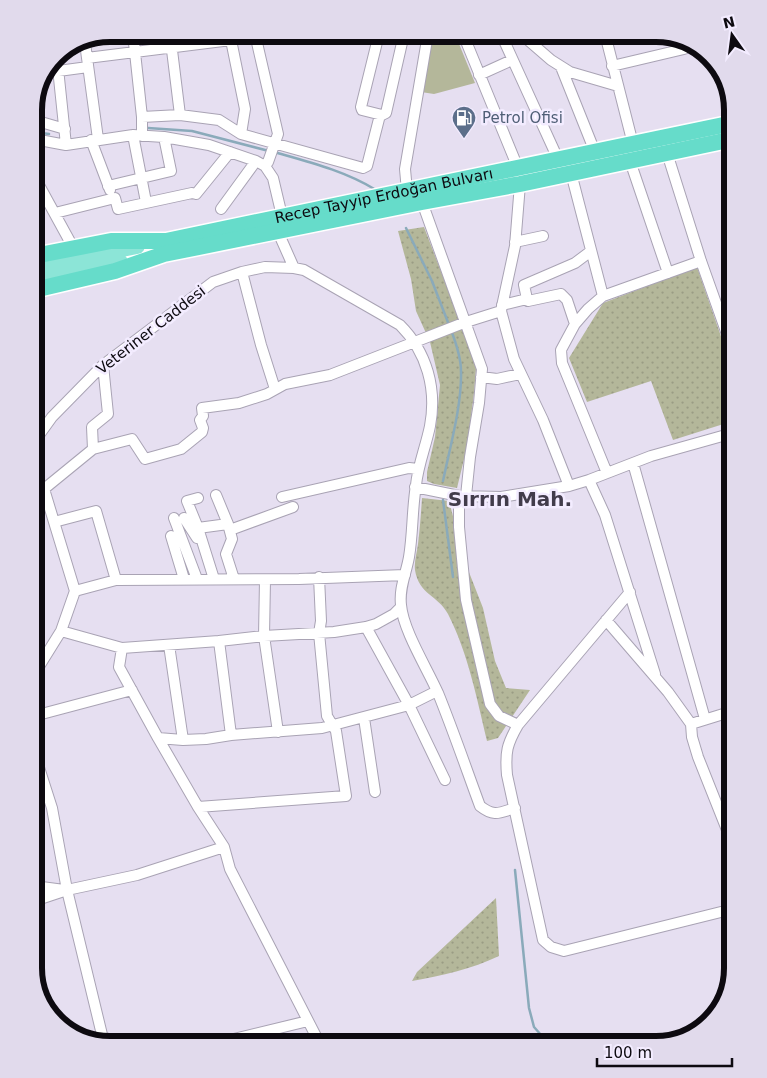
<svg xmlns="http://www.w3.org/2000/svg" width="767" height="1078" font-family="'DejaVu Sans',sans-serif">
<defs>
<pattern id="grass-dots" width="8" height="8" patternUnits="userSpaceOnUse" patternTransform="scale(1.25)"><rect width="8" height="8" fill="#b4b79a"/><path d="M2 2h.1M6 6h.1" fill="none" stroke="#9a9c84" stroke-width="1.8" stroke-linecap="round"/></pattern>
</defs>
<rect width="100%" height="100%" fill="#e6dff1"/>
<path fill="url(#grass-dots)" d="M424,227L471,350L476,369L474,393L467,447L457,488L434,484L427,481V472L435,437L440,385L430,342L416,311L411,279L398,231Z
M697,267L733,371V421L673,440L651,381L587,402L569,358L603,303Z
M422,498L449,501L465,562L483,608L495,661L506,688L530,690L498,738L487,741C477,699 468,653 448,614C438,595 419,595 415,570C414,562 417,552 418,544C420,528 421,513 422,498Z
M496,898L499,956C472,969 441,976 412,981L417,972Z"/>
<path fill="#b4b79a" d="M431,34H455L475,83L434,94L421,92Z"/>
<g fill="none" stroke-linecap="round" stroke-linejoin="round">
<path stroke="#8aaaba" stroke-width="2.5" d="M148,128L192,131L269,151
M34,132L49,134
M274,152C309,162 345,171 376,190
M406,228L432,281L449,325
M443,481C450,447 462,405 461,371C461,357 456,343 451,330
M443,500L453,577
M515,870L529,1008L534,1027L549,1044"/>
<defs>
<path id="minor" d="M133,34L142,117V136
M170,34L180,115
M255,34L278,134L268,162L265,166
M379,34L361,107L362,110L382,115L386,113L404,34
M463,34L518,168
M501,34L558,159
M521,34L551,60L570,72L618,86
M605,34L633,144
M528,40L551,34
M85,43L98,139
M87,58L231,40L245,109L241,134
M57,59L66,145
M612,66L684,49L682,40
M561,67L595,152
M51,72L88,67
M479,75L512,60
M142,117L180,115L219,120L241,134L363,168L367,166L380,115
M34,120L65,129
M133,135L146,202
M34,139L66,145L133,135L164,137L209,145L256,161L265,166L273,178L282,216
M91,140L110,190
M667,153L701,261L733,351
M630,161L668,273
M571,173L603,296
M34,176L74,249
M520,184L515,246L501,311L514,359L543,420L569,486
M108,186L171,171L164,137
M407,191L405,169L428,34
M422,202L482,369L479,403L470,457L466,496
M221,209L256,161
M55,213L115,198L118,209L192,193L196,194L230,152
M278,232L294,268L304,270L400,325C427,352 437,389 430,426C426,446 418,465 416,485C412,509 413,533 409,557C406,574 399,588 401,605C403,630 427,668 438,693C453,730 466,768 480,806C494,817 499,813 515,808
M515,242L543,236
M242,272L261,345L275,389
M527,299L528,301L561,294L567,300L575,324
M502,305L527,299L524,285L575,263L591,251
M481,377L497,379L520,374
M34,442L52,417L103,365L213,282L242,272L265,267L294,268
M93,449L92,427L108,414L103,365
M633,463L705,719
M607,473L562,363L561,350L575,324L588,309L603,296L701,261
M589,480L605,515L655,674
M34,481L44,489L75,591L61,631L122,648L219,641L264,636L334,632L366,627L376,624L394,614L401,607
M415,487L459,496L501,497L569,486L589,480L651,456L733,433
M44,489L93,449L132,439L145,459L181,449L202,432L203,428L200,420L203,416L202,408L239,403L267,394L285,384L330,375L466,322L501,311
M216,495L228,524L232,539L226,554L234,579
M459,496V527L466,600L490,704L499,716L518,725
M282,497L409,468L418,469
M198,498L187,501L198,528
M174,518L197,579
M184,518L197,538
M54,522L96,511L116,580
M230,530L293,507
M171,536L184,579
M214,579L198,528L228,524
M265,580L264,636L278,732
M75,591L116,580L299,579L405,575
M630,592L518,725C507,744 505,752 507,775L543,940L551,947L564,951L733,909
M606,620L668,692L691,724L692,737L698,757L733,845
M366,627L409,705L445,780
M219,641L231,735
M169,645L183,740
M122,648L119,667L158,738L198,807L224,847L230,869L320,1044
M34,677L38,668L61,631
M34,716L132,690
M364,718L375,792
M691,724L733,711
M158,738L183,740L206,739L231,735L322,728L409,705L437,691
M34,752L52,808L67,890L104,1043
M198,807L346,796L336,731L327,716L319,633L321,621L319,577
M34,886L64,890
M34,901L67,890L137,875L224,847
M213,1044L308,1021"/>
<path id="primary" d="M34,266L137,246
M34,279L120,262"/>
<g id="trunk">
<path id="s1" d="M34,256L111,241H166L733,123"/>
<path d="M34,290L115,271L164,254L422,202L520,184L733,139"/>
</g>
</defs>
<use href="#minor" stroke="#a9a3b4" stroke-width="12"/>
<use href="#primary" stroke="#fff" stroke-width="19"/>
<use href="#trunk" stroke="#fff" stroke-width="19"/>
<use href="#minor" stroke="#fff" stroke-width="10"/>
<use href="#primary" stroke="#8ce5d7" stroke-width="16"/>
<use href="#trunk" stroke="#66dcca" stroke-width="16"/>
</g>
<defs>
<symbol id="fuel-pin" viewBox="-11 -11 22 30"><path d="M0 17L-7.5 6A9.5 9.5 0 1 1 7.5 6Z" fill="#5c6f8a" stroke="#f3ecff"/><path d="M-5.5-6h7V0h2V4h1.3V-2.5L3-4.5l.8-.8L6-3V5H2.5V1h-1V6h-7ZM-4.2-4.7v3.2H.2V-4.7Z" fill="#fff"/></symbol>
</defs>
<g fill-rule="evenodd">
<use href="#fuel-pin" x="450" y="104" width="28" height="38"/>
</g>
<g text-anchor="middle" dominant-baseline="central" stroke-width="5" stroke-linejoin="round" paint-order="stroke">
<g font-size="15" fill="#4e5e75" stroke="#f3ecff" text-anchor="start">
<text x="482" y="118">Petrol Ofisi</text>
</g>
<g font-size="15" fill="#0d0a10" stroke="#f3ecff">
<text stroke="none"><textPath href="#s1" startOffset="356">Recep Tayyip Erdoğan Bulvarı</textPath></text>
<text transform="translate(151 330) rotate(-38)">Veteriner Caddesi</text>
</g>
<g font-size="20" font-weight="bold" fill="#423c4b" stroke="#f3ecff">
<text x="510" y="499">Sırrın Mah.</text>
</g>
</g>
<path d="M0 0H767V1078H0ZM110 42H656A68 68 0 0 1 724 110V968A68 68 0 0 1 656 1036H110A68 68 0 0 1 42 968V110A68 68 0 0 1 110 42Z" fill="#e1daec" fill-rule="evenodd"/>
<path fill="none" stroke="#0d0a10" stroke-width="6" d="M110 42H656A68 68 0 0 1 724 110V968A68 68 0 0 1 656 1036H110A68 68 0 0 1 42 968V110A68 68 0 0 1 110 42Z"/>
<g transform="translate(732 35) rotate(346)" stroke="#f3ecff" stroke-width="4" paint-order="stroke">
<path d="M0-4L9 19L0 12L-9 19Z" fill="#0d0a10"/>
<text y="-8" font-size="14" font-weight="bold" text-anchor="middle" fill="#0d0a10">N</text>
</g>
<path d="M597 1058v8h135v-8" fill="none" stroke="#0d0a10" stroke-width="2.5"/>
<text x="604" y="1058" font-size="15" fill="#0d0a10" stroke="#f3ecff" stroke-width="4" paint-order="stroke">100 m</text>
</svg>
